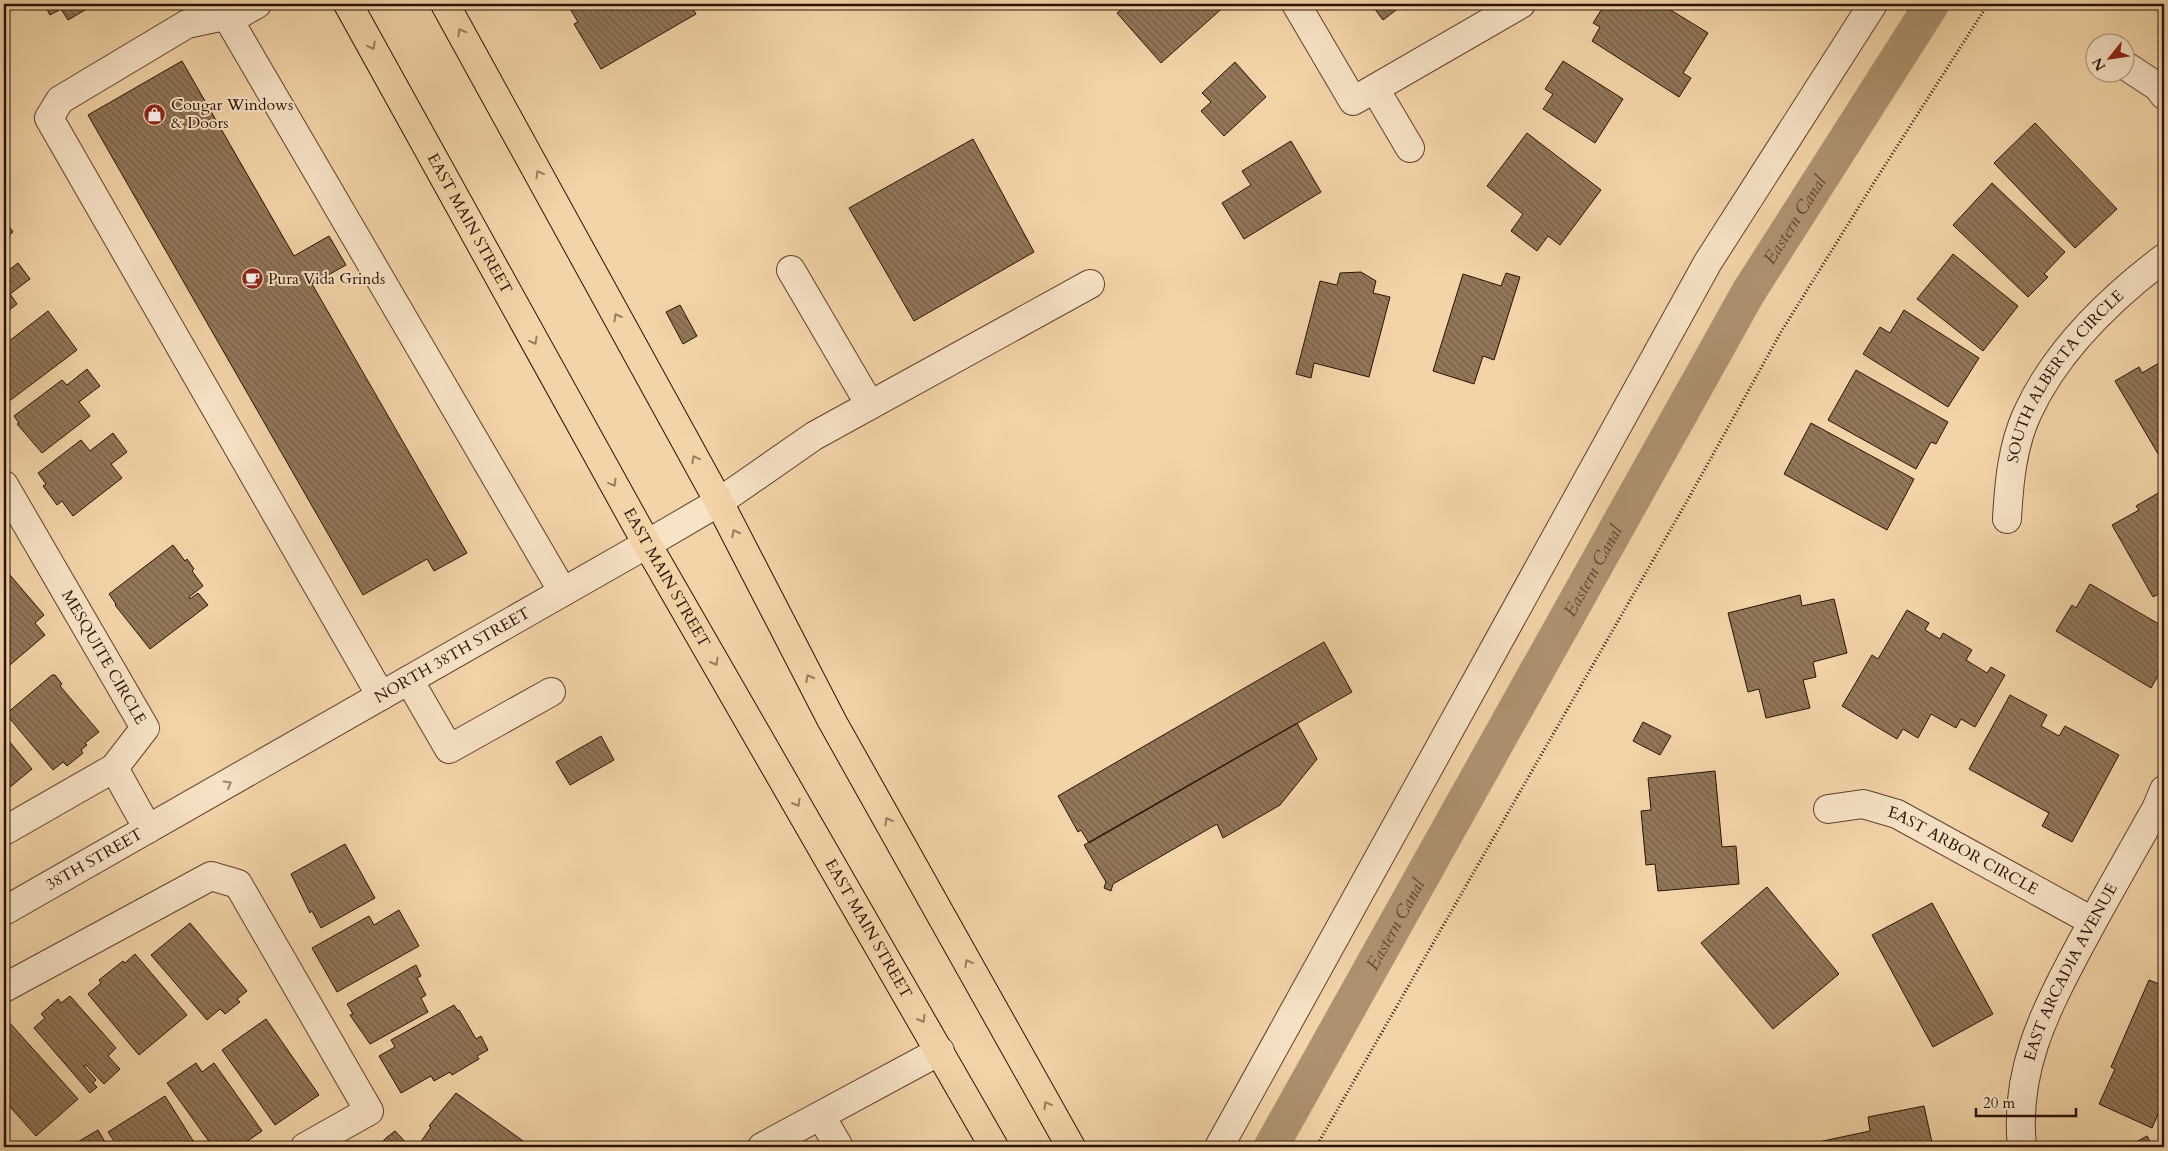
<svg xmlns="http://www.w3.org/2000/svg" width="2168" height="1151" font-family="Cardo,serif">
<defs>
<pattern id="building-back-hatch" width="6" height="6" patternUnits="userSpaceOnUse" patternTransform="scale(1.25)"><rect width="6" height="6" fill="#927759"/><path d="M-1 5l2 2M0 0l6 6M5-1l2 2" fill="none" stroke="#776047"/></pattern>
</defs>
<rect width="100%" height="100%" fill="#f3d4a8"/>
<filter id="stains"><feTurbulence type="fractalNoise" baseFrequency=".004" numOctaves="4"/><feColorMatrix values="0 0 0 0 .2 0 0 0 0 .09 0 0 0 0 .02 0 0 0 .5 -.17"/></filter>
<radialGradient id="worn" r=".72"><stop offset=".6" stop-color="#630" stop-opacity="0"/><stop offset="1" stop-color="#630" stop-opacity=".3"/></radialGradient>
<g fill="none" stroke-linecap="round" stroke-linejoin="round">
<path stroke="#ae9270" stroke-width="35" id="s1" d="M1271,1147L1748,293L1932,4"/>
</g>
<path fill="url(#building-back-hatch)" stroke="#291204" d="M44,4H95L68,20L61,9L50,15Z
M567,4H690L696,14L601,69L574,24L578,22Z
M1128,4H1227L1161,63L1117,13Z
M1371,4H1404L1383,20Z
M1605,4H1661L1708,33L1683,73L1691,78L1679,97L1592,41L1600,27L1593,23Z
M182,61L294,256L329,236L346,265L312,284L467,553L434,571L427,559L363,595L88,115Z
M1563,61L1623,99L1595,143L1543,109L1553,94L1545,89Z
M1235,62L1266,97L1224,136L1201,111L1211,102L1202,93Z
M2035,123L2117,209L2075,248L1994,163Z
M1527,133L1601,190L1560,245L1548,236L1537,251L1511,231L1523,214L1487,186Z
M973,139L1034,252L914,321L849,208Z
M1291,141L1321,192L1244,239L1222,203L1251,185L1242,171Z
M1992,183L2065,252L2044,274L2048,277L2028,297L1953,225Z
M5,221L13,232L4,240V222Z
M1953,254L2018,306L1983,351L1917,299Z
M18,263L30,279L10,294L17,304L4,314V274Z
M1361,272L1376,281L1373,293L1390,297L1369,377L1314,363L1311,378L1296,374L1320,281L1337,285L1340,273Z
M1506,273L1520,277L1494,360L1483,356L1474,384L1433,371L1463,274L1501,286Z
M680,305L697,336L683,344L666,312Z
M1904,310L1979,358L1948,407L1863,354L1880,327L1890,333Z
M48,311L77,350L4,405V345Z
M2164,360V464L2115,381L2139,367L2142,373Z
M87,369L100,386L79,402L90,416L42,453L17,424L19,423L14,416L62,380L67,385Z
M1856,370L1948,422L1936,444L1931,442L1916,469L1828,420Z
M1811,423L1914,479L1887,530L1784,474Z
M113,433L127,452L111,464L122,478L73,516L62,501L57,505L43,486L46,484L38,473L81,440L90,451Z
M2160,492L2164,500V591L2153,597L2112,525L2139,510L2136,506Z
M173,545L185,561L187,559L194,569L192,571L203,586L189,597L190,599L198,593L208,605L150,649L115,605L116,604L109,594Z
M4,568L44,615L35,623L45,635L4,670Z
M2090,584L2164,627V665L2151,688L2056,631L2072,605L2076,608Z
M1800,595L1802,606L1834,599L1847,653L1813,662L1816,677L1803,680L1810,708L1766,718L1759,689L1748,692L1728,613Z
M1907,610L1929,623L1925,630L1940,639L1943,633L1972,650L1966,660L1987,673L1991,667L2005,675L1975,727L1961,719L1956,728L1931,714L1918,738L1903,729L1897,739L1842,706L1872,655L1878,659Z
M1324,642L1352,692L1089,843L1081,830L1078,832L1058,796Z
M52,675H55L62,684L60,686L99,732L85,743L87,745L81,750L83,753L67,766L63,762L53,770L6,714Z
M2010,695L2047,715L2041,726L2059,736L2065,726L2119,755L2072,842L2042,826L2049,813L1969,769Z
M1643,722L1671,736L1660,755L1633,741Z
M1297,723L1317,759L1280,805L1223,838L1217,824L1113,884L1111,891L1104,888L1106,882L1084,845Z
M4,735L32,769L4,792Z
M601,736L614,760L570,785L556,762Z
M1715,771L1722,847L1736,846L1739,884L1658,891L1655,864L1646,865L1641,811L1651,810L1648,778Z
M345,844L375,898L321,928L312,911L310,913L291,874Z
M1767,887L1839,974L1773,1029L1701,943Z
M1932,903L1993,1014L1933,1047L1872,935Z
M399,910L419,946L337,992L312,948L369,916L374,925Z
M190,923L247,991L237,999L240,1002L225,1014L220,1009L207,1020L151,955Z
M135,954L187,1015L139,1055L88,994L101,983L99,980L123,961L125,963Z
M416,965L421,976L417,978L426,995L421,998L428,1012L370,1044L350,1015L353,1014L347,1004Z
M2149,980L2164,986V1100L2152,1128L2099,1104L2115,1069L2111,1067Z
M70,996L116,1048L108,1056L120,1069L104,1084L86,1065L84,1066L96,1080L93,1083L97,1087L90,1093L34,1028L45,1018L41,1014L58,999L61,1003Z
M454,1005L458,1011L459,1010L476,1039L481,1036L488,1050L477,1056L479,1059L452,1075L450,1072L434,1081L431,1076L401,1093L379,1056L395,1047L391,1040Z
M266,1019L319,1095L275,1125L222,1050Z
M8,1021L78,1099L36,1136L4,1100V1025Z
M196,1063L202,1072L214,1063L262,1131L239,1147H213L167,1083Z
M456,1093L526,1143L523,1147H427L420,1143L431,1127L429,1126Z
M165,1096L197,1147H118L108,1132Z
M1924,1106L1933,1147H1805L1804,1145L1870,1131L1868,1117Z
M98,1130L108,1147H69Z
M395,1131L410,1147H377L386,1138Z
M2147,1136L2153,1147H2127Z"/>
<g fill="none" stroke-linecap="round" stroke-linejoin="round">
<defs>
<g id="minor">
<path d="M257,4L243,12L187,24L60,100L49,118L381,696"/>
<path d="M1296,4L1353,101L1521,4"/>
<path d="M226,15L563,592"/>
<path d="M2126,66L2158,87L2164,95"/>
<path d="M1375,89L1410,148"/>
<path d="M791,270L870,405"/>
<path id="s2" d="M4,485L145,728L114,768L4,831"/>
<path id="s3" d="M2007,519C2009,483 2012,447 2027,414C2055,352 2111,298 2164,258"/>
<path d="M409,680L449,749L551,692"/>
<path d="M114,768L148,829"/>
<path id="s4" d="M1828,809L1863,804L1897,814L2092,921"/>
<path id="s5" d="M4,911L647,544L719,502L814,436L1090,284"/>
<path d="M4,988L211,876L238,884L369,1111L305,1147"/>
<path d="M821,1116L839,1147"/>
<path d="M762,1147L940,1051"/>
<path d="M1219,1147L1708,262L1873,4"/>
<path id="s6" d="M2022,1147C2014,1072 2044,1013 2078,949C2103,902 2130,855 2156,809L2164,790"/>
</g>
<g id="major">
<path id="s7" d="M348,4L647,544L994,1147"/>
<path d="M445,4L719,502L832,721L1071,1147"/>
</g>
</defs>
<use href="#minor" stroke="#5c422d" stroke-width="30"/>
<use href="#major" stroke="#291204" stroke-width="30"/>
<path stroke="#291204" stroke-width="3" stroke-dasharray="1 2.5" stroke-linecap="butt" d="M1316,1147L1691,494L1781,332L1875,181L1988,4"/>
<use href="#minor" stroke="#f7e3c6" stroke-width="28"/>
<use href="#major" stroke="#f3d4a8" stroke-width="28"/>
</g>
<defs><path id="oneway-chevron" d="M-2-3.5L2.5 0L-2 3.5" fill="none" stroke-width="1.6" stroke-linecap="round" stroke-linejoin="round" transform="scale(1.25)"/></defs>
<g stroke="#987d5e">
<use href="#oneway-chevron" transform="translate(461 32) rotate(-119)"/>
<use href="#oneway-chevron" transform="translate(372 46) rotate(61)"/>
<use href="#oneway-chevron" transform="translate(539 174) rotate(-119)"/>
<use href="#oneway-chevron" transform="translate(617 317) rotate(-119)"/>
<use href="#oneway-chevron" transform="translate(534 341) rotate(61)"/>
<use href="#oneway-chevron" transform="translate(695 459) rotate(-119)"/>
<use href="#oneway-chevron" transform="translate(613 483) rotate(61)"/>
<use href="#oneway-chevron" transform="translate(735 533) rotate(-117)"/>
<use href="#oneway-chevron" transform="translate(715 662) rotate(60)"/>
<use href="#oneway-chevron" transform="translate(809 678) rotate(-117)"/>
<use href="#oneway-chevron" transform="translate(797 803) rotate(60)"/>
<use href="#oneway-chevron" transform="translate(888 821) rotate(-119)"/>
<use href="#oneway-chevron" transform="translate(968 963) rotate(-119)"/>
<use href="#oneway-chevron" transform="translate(922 1019) rotate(60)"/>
<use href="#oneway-chevron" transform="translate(1047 1105) rotate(-119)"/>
</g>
<use stroke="#9a856f" href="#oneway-chevron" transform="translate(228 784) rotate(-30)"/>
<defs>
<symbol id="shop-disc" viewBox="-11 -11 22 22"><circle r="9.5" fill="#8f2418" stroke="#f7e3c6"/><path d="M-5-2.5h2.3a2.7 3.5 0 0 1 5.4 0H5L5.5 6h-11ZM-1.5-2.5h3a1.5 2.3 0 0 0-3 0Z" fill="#fff"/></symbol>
<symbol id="cafe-disc" viewBox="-11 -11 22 22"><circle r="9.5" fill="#8f2418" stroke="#f7e3c6"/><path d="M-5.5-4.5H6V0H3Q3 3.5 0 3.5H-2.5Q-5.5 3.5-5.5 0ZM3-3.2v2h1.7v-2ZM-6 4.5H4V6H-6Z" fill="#fff"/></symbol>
</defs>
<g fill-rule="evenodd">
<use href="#shop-disc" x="142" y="102" width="25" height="25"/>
<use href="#cafe-disc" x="240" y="266" width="25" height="25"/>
</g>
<g text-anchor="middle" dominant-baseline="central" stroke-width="4" stroke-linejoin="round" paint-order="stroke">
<g font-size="16" fill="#291204" stroke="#f7e3c6" text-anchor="start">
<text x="171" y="105">Cougar Windows<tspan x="171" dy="18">&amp; Doors</tspan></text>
<text x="268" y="279">Pura Vida Grinds</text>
</g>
<g font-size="16" fill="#291204" stroke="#f7e3c6">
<text stroke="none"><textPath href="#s7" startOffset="251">EAST MAIN STREET</textPath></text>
<text stroke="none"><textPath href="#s3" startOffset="159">SOUTH ALBERTA CIRCLE</textPath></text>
<text stroke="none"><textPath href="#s7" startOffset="656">EAST MAIN STREET</textPath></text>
<text stroke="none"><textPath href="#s5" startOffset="516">NORTH 38TH STREET</textPath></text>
<text stroke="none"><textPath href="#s2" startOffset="199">MESQUITE CIRCLE</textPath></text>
<text stroke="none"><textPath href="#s4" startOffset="146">EAST ARBOR CIRCLE</textPath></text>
<text stroke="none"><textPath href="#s5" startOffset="104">38TH STREET</textPath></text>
<text stroke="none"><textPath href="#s7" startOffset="1061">EAST MAIN STREET</textPath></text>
<text stroke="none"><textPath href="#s6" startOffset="185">EAST ARCADIA AVENUE</textPath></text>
</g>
<g font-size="18" font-style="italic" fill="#5e452f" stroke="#f7e3c6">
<text stroke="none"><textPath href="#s1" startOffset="1065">Eastern Canal</textPath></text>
<text stroke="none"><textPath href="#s1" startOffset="660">Eastern Canal</textPath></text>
<text stroke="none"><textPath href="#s1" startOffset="255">Eastern Canal</textPath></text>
</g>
</g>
<rect width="2168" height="1151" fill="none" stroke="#f3d4a8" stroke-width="20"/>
<rect x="5" y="5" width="2158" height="1141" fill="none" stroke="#291204" stroke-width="2.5"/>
<rect x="10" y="10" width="2148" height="1131" fill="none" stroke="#291204"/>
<g transform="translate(2110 58) rotate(240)"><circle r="24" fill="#f7e3c6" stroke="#a58f78"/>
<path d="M0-4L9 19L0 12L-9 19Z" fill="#8f2418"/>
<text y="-8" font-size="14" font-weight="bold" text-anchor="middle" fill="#291204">N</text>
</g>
<path d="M1976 1108v8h100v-8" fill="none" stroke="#291204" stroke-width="2.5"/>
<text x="1983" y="1108" font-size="15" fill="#291204" stroke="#f7e3c6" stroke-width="4" paint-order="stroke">20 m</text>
<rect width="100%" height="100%" filter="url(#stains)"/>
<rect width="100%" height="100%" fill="url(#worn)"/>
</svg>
